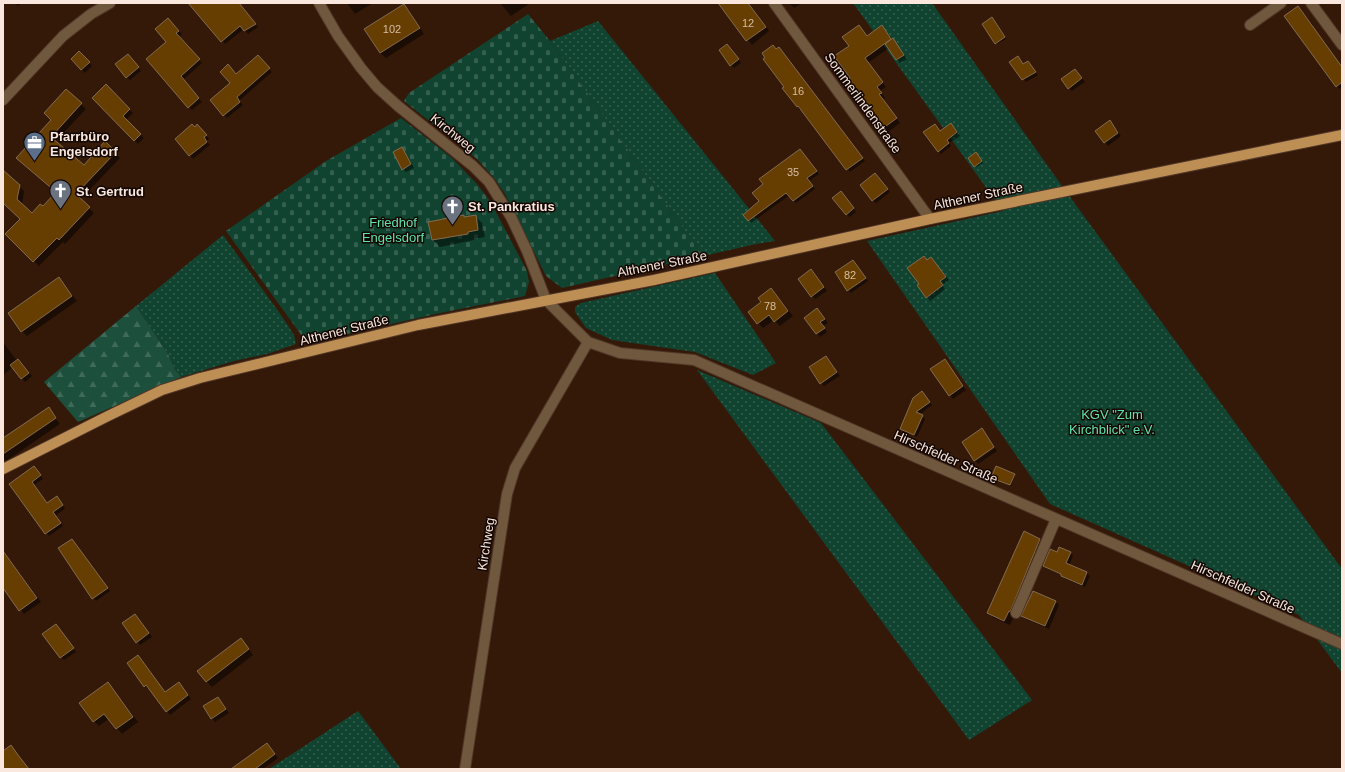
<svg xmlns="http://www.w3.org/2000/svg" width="1345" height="772" font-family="Helvetica,sans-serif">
<defs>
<pattern id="grass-dots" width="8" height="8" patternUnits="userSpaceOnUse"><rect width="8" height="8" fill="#104430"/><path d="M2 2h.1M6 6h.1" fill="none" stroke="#345f4e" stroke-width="1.8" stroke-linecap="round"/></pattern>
<pattern id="forest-firs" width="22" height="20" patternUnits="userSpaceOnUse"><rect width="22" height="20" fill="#1d503c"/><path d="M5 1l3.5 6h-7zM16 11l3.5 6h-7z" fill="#3f6958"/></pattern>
<pattern id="cemetery-stones" width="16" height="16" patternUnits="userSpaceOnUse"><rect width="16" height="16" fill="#104430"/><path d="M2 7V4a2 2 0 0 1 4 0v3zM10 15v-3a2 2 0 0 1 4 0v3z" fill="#345f4e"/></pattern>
</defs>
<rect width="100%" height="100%" fill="#341909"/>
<path fill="url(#grass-dots)" d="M853,3H932L1062,186L1342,569V673L1299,615L1050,504L867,241L1003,211Z
M598,21L775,241L756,244L703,256L550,41Z
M223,235L281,315L294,335L296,344L267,354L234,361L181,377L175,370L168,354L136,306Z
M715,273L776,363L753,375L695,352L612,340L586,328L575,312V307L581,303Z
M697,370L821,423L1032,700L969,740Z
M358,711L401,769H269Z"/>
<path fill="url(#forest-firs)" d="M136,306L168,354L175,370L181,377L78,422L44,382Z"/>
<path fill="url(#cemetery-stones)" d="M528,14L550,41L703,256L562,288L546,276L505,194L494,178L477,159L404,101L409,93Z
M401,118L452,158L477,184L490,201L527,271L529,282L525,296L440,313L307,343L226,231L326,161Z"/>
<path fill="#0007" d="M15,3H21L18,6Z
M190,3H238L258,27L248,34L244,29L225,44Z
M347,3H373L355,14Z
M500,3H528L529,4L511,16Z
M719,3H749L769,31L752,45Z
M789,3H802L794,8Z
M404,5L409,10L424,34L386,58L380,53L366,29Z
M1298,7L1313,25L1312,26L1342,67V87L1340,89L1336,86Z
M168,19L182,34L179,37L202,63L183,80L202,102L192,110L189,107L168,43Z
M993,20L1006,39L997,44L996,43Z
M882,27L896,43L907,59L900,63L889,48L868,63L886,87L880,91L885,98L883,99L900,123L887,133L883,128L852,78L867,37Z
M731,48L741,63L734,68L731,65Z
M777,50L782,52L865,161L850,172L802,109L800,110L797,107L785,87Z
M79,52L92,66L85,73L72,59Z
M131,58L141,71L130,80L126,77Z
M261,60L272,72L239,101L243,105L227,118L211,100L231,83L236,75Z
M1011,62L1024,65H1030L1038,75L1026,82Z
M1078,73L1085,82L1072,91L1068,88Z
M106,86L133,113L126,120L144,138L138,144L94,98Z
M66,90L86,109L55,142L84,167L105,143L120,158L80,200L94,213L65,244L63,242L39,266L6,234L21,219L3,202V171L24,191L22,205L32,214L43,208L57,192L22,163L52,120Z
M1113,125L1121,136L1108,146L1097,131Z
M195,128L201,129L209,139L207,141L210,145L193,159L176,139Z
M954,128L960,136L949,143L951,146L941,154L938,151L941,132Z
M402,149L405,152L414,168L406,172L403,169Z
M803,153L819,174L809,181L815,189L796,203L790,195L751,223L748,220L760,202Z
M977,155L983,163L976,167L975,166Z
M878,177L890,192L876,203L872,200Z
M844,196L856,212L850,217L846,214Z
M463,216L465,218L475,216L482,223L485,237L474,239V240L440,247L433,240Z
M853,261L868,281L851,293L848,290Z
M927,261L940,269L949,280L942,285L945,289L930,301L927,297L920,284Z
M814,274L827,291L815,299L812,296Z
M59,279L77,301L27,336L22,331Z
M771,289L793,316L780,326L774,320L763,328L758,323L762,302Z
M821,313L828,323L823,326L827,332L820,337L806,318Z
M3,342L17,361L21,363L32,376L25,382L13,367L3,375Z
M829,360L840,376L824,386L821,383Z
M945,360L966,390L953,399L931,369Z
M922,392L932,405L919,415L925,419L917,437L904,431L901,429Z
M48,409L60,424L6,461L3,458V439Z
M995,448L997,451L978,464L976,461Z
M34,467L43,479L34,485L47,504L60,501L65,509L56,515L63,526L49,536L11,484Z
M1014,475L1015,476L1011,486L994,479Z
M1024,533L1040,540L1045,545L1010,625L994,618L988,613Z
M60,549L93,568L110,591L96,601Z
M3,551L41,602L24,614L3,587Z
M1070,552L1073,556L1069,566L1087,573L1090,576L1085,587L1065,579L1062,575L1048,569L1044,565L1057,553Z
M1033,592L1056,602L1059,605L1049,629L1026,619L1023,616Z
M135,615L152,637L140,645L137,642Z
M56,625L76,652L64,660L61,657Z
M246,645L253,655L212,687L207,682Z
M138,656L165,692L182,686L191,699L170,715L150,688L148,689L145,686Z
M108,683L138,722L122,734L109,719L99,726L94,721Z
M218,698L229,713L215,722L212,718Z
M270,748L278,758L263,769H233Z"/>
<path fill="#673e01" stroke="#836b50" d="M188,3H239L256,24L244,31L240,26L221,42Z
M718,3H748L766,27L746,41Z
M404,4L420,28L380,53L364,29Z
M1298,6L1342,67V82L1336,87L1284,16Z
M992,17L1005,37L995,44L982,24Z
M168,18L179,31L176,33L200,59L181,76L199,98L188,108L146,59L166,42L155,29Z
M859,25L867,36L882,25L891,39L865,58L883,82L877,87L882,93L879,94L897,118L882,129L845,82L850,78L834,56L849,46L842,37Z
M893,38L904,55L896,60L885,44Z
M727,44L739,59L730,66L719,50Z
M773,45L776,49L779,47L863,158L846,170L798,106L797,107L782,88L784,87L763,59L765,58L762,53Z
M79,51L90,62L81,70L71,59Z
M128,54L139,67L126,78L115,64Z
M258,55L270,68L237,97L240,102L223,116L210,100L230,83L220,72L228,64L236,74Z
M1018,56L1023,64L1028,61L1036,72L1022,80L1009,62Z
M1075,69L1082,78L1068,89L1061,79Z
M106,84L130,109L123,116L141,134L134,141L92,98Z
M66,89L82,103L51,137L84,165L105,141L116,152L76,194L90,207L59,240L57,238L33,262L5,234L20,219L3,203V170L20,185L17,199L32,213L40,204L43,206L56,192L16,158L51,120L44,113Z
M1110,120L1118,133L1104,143L1095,131Z
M951,123L957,132L947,140L949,143L938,152L923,132L935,124L940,131Z
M192,124L195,127L197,124L207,135L204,137L207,142L189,156L175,139Z
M402,147L411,164L402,170L393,152Z
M800,149L817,171L807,178L813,186L793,201L786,193L748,221L743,215L759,201L752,193L763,184L759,179Z
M976,152L982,161L974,167L968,158Z
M875,173L888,189L872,201L860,185Z
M841,191L854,208L846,215L832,198Z
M464,215V217L476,215L478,230L468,232V234L432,240L428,222Z
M924,256L927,260L931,257L946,277L940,281L943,285L926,298L917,285L919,284L907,268Z
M853,260L866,278L847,291L835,272Z
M811,269L824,287L811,297L798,279Z
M59,277L72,296L21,332L8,313Z
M771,288L788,311L774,322L769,315L757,324L748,312L761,302L758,298Z
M817,308L825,319L820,322L825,328L816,334L804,318Z
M826,356L837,372L820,384L809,367Z
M18,359L29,373L21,379L10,365Z
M945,359L963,386L949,396L930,369Z
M922,391L930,402L916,412L923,415L914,435L900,429L913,398Z
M49,407L56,418L3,454V438Z
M982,428L994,447L974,461L962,442Z
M34,466L41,475L32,482L47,503L57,496L63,505L53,512L61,523L45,534L9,484Z
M996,466L1015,474L1010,485L991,478Z
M1024,531L1040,539L1010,612L1009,611L1004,621L987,613Z
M72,539L108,588L92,599L58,548Z
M1059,547L1071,552L1066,563L1087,572L1082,585L1061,576V574L1043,566L1050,549L1057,552Z
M3,551L37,598L19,611L3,588Z
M1033,591L1056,601L1045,626L1021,616Z
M135,614L149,633L136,643L122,623Z
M56,624L74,648L60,658L42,634Z
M241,638L249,649L206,682L197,671Z
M138,655L165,692L179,682L188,695L166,712L146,685L144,687L127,663Z
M108,682L133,717L116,729L104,714L93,722L79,703Z
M218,697L226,709L211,719L203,706Z
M267,743L275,754L255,769H231Z
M11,745L18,755L29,769H3V751Z"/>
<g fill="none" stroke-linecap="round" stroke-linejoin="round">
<defs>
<path id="minor" d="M319,3L338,36L361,68L377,87L398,106L473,166L489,182L511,217L527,251L546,300L588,342L620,353L694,360L1342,644
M774,3L930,219
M1311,3L1342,45
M1250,25L1281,3
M3,100L63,36L91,14L110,3
M1016,613L1056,519
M465,769L507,494L515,468L588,342"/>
<path id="major" d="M3,469L108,416L162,390L200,378L418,325L654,280L930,219L1342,135"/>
</defs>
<use href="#minor" stroke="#503627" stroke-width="12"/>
<use href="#major" stroke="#503627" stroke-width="12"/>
<use href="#minor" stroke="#6f583d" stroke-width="10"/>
<use href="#major" stroke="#bd8f55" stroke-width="10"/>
</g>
<defs>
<symbol id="office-pin" viewBox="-11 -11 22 30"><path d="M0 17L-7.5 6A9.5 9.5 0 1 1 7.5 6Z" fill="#5c6f8a" stroke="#130703"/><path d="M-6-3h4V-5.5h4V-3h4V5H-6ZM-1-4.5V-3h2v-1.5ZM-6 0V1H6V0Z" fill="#fff"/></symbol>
<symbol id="church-pin" viewBox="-11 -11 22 30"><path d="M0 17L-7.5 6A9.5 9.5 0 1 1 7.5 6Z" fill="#6b7280" stroke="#130703"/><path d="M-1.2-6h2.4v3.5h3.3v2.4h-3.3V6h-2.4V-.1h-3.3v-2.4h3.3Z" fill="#fff"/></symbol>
</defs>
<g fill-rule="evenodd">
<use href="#office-pin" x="22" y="130" width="25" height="34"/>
<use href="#church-pin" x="48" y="178" width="25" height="34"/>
<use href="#church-pin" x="440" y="194" width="25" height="34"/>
</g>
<g text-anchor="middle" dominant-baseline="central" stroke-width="3" stroke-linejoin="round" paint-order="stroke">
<g font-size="11" fill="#d5bda6">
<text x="748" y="23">12</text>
<text x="392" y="29">102</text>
<text x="798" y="91">16</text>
<text x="793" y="172">35</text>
<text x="850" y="275">82</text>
<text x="770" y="306">78</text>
</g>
<g font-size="13" fill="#fae7dd" stroke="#130703">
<text transform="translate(863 103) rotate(54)">Sommerlindenstraße</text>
<text transform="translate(453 133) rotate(39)">Kirchweg</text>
<text transform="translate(978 196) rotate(-12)">Althener Straße</text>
<text transform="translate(662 264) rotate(-11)">Althener Straße</text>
<text transform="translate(344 330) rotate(-14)">Althener Straße</text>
<text transform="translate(946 457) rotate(24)">Hirschfelder Straße</text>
<text transform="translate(486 544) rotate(-81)">Kirchweg</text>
<text transform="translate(1243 587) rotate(24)">Hirschfelder Straße</text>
</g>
<g font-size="13" font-weight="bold" fill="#fae7dd" stroke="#130703" text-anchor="start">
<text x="50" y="136">Pfarrbüro<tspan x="50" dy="15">Engelsdorf</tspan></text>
<text x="76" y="191">St. Gertrud</text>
<text x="468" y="206">St. Pankratius</text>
</g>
<g font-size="13" fill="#60e4ae" stroke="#130703">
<text x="393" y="222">Friedhof<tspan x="393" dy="15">Engelsdorf</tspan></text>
<text x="1112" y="414">KGV "Zum<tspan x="1112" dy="15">Kirchblick" e.V.</tspan></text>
</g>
</g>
<rect width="1345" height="772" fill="none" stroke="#fae7dd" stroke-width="8"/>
</svg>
